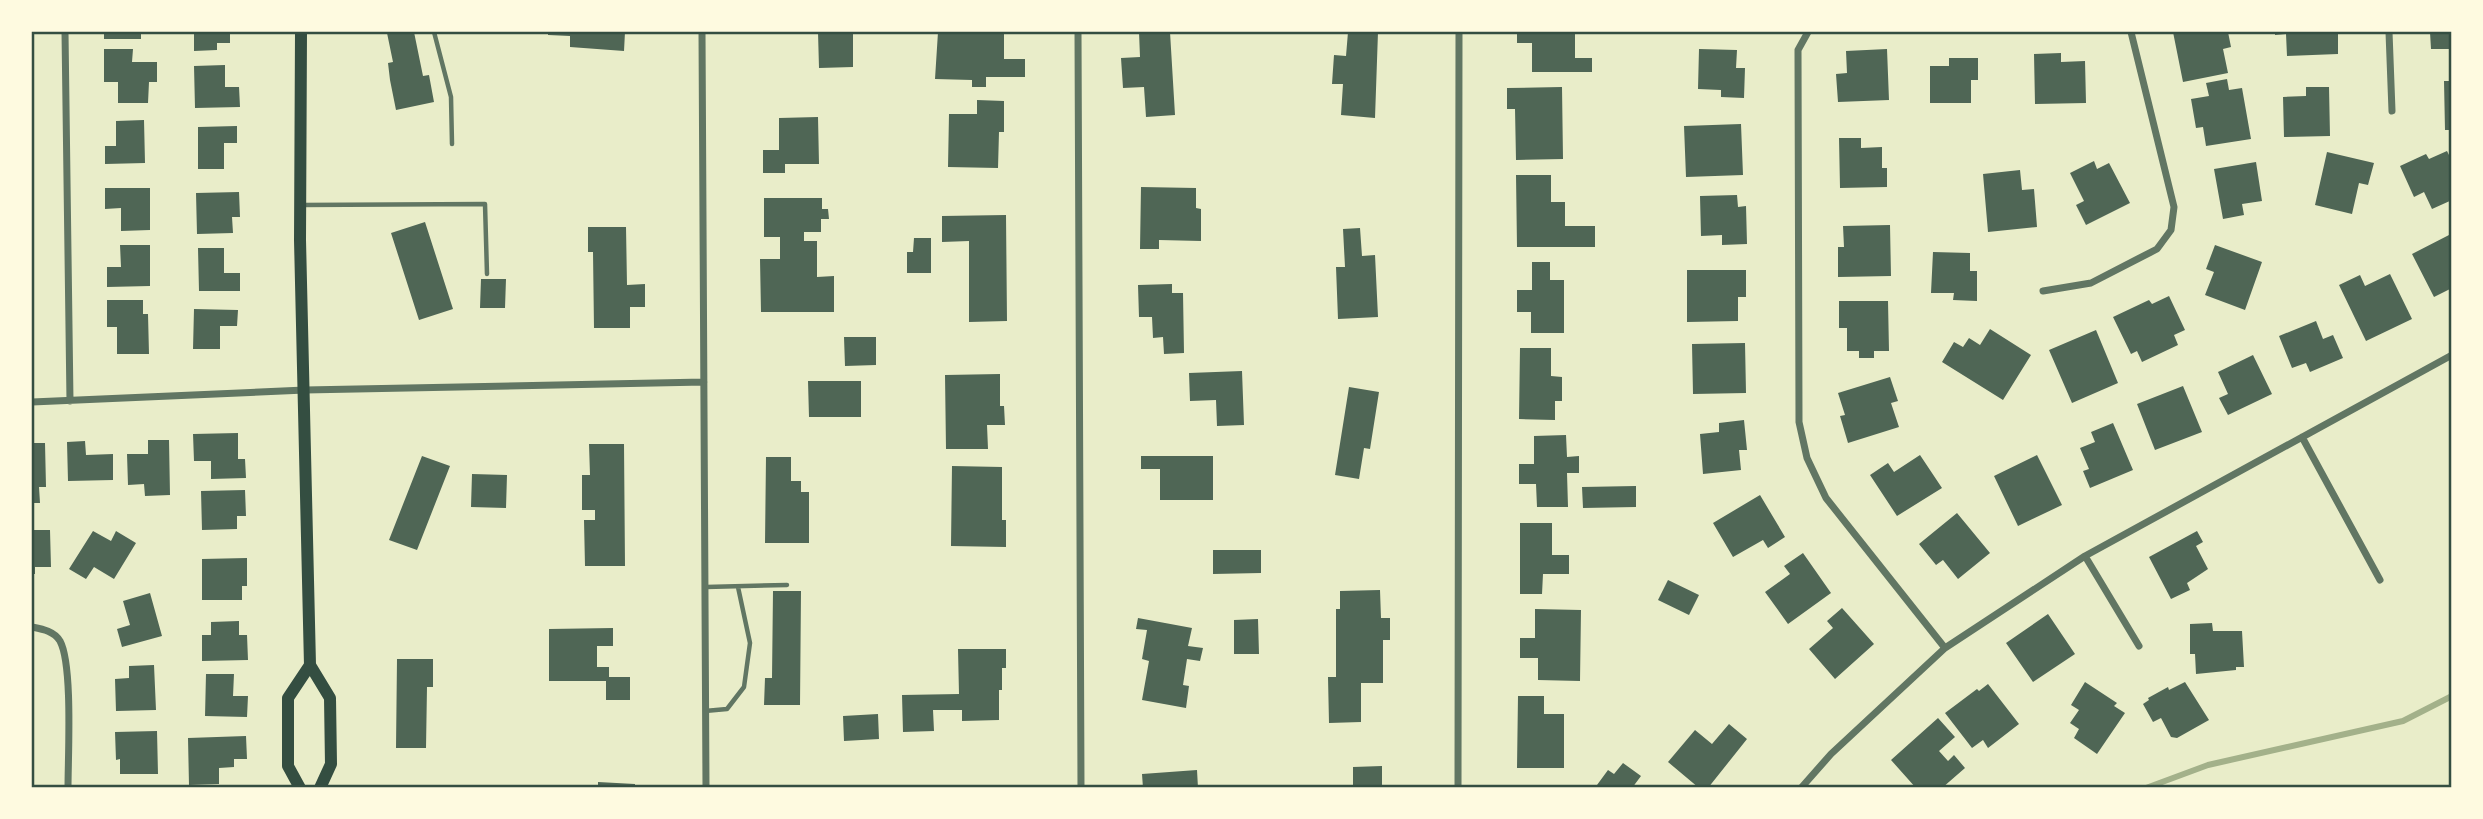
<svg xmlns="http://www.w3.org/2000/svg" width="2483" height="819" font-family="'Source Sans 3',sans-serif">
<rect width="100%" height="100%" fill="#e9edc9"/>
<g fill="none" stroke-linecap="round" stroke-linejoin="round">
<path stroke="#a3b18a" stroke-width="6" d="M2146,788L2208,765L2403,721L2452,696"/>
</g>
<path fill="#4f6655" d="M104,32H141V39H104Z
M194,32H230V43H217V50L194,51Z
M394,32H414L423,76L429,75L434,102L396,110L390,80L388,63L393,62L387,33Z
M548,32H625L624,51L570,47V36L548,35Z
M818,32H853V67L819,68Z
M938,32H1004V59H1025V77H986V87H972V80L935,79Z
M1139,32H1170L1175,115L1146,117L1144,87L1123,88L1121,58L1140,57Z
M1348,32H1378L1375,118L1341,115L1343,84H1332L1334,55L1346,56Z
M1517,32H1575V58H1592V72H1532V43H1517Z
M2173,32H2228L2231,47L2223,49L2228,73L2183,82Z
M2275,32H2338V54L2287,56L2286,34L2275,35Z
M2430,32H2452V49H2431Z
M104,49H133L132,62H157V82H149L148,103H118V82H104Z
M1699,49L1737,50L1736,68H1745L1744,98L1721,97V90L1698,89Z
M1887,49L1889,100L1838,102L1836,74L1847,73L1846,51Z
M2061,53V62L2085,61L2086,103L2035,104L2034,54Z
M1949,58H1978V80H1971V103H1930V66H1949Z
M225,65V87H239L240,107L195,108L194,66Z
M2227,79L2229,90L2242,88L2251,139L2206,146L2203,127L2196,128L2191,99L2209,96L2206,83Z
M2444,81H2452V130H2445Z
M1562,87L1563,159L1516,160L1515,109H1507V88Z
M2306,87H2329L2330,136L2284,137L2283,97L2306,96Z
M977,100L1004,101V132H999L998,168L948,167L949,114H977Z
M818,117L819,164H785V173H763V150H779V118Z
M144,120L145,163L105,164V146H116V121Z
M1741,124L1743,175L1686,177L1684,126Z
M237,126V143H224V169H198V127Z
M1839,138H1861V148L1882,147V168H1887V187L1840,188Z
M2447,151L2452,161V200L2432,209L2424,192L2414,197L2400,166L2426,154L2429,159Z
M2327,152L2374,163L2368,185L2359,183L2352,214L2315,205Z
M2094,161L2097,169L2109,163L2130,203L2086,225L2076,205L2084,201L2070,173Z
M2256,162L2262,201L2242,204L2244,215L2223,219L2214,169Z
M2020,170L2022,190L2034,189L2037,227L1988,232L1983,174Z
M1516,175H1551V202H1565V226H1595V247H1517Z
M1141,187L1196,188V208L1201,209V241L1159,240V249H1140Z
M105,188H150V230L121,231V208L105,209Z
M239,192L240,217H232L233,233L197,234L196,193Z
M1737,195L1738,207L1746,206L1747,244L1722,245V235L1701,236L1700,196Z
M764,198H822V209H828L829,219H821V232H804V241H817V277L834,276V312H761L760,259H780V237H764Z
M1006,215L1007,321L969,322V241L942,242V216Z
M425,222L453,309L419,320L391,233Z
M1890,225L1891,276L1838,277V247H1844L1843,226Z
M588,227H626L627,285L645,284V307H630V328H594L593,252H588Z
M1360,228L1362,256L1375,255L1378,317L1338,319L1336,267H1345L1343,229Z
M2449,235L2452,240V288L2434,297L2412,254Z
M914,238H931V273H907V252H913Z
M120,245H150V286L107,287V267H121Z
M2215,245L2262,262L2245,310L2205,295L2214,272L2206,269Z
M198,248H224V273H240V291H199Z
M1933,252L1970,253V271H1977V301L1953,300L1954,293H1931Z
M1532,262H1550V280H1564V333H1531V312H1517V290H1532Z
M1687,270H1746V297H1738V321L1687,322Z
M2390,274L2412,319L2366,341L2339,285L2360,275L2365,286Z
M481,279H506L505,308H480Z
M1172,284V293H1183L1184,353L1164,354L1163,337L1153,338L1152,317H1139L1138,285Z
M2169,296L2185,330L2174,335L2178,345L2142,362L2137,351L2131,354L2113,317L2149,300L2152,304Z
M107,300H143V314H148L149,354H117V327H107Z
M1839,301H1888L1889,351H1874V358H1859V351H1847V328H1839Z
M194,309L238,310L237,326H220V349H193Z
M2316,321L2323,339L2333,335L2343,358L2310,372L2306,363L2292,368L2279,336Z
M1990,329L2031,355L2003,400L1942,362L1954,342L1963,347L1969,338L1980,345Z
M2096,330L2118,383L2072,403L2049,350Z
M844,337H876V365L845,366Z
M1745,343L1746,393L1693,394L1692,344Z
M1520,348H1551V376L1562,377V401H1555V420L1519,419Z
M2253,355L2272,394L2228,415L2219,398L2228,394L2218,372Z
M1242,371L1244,425L1217,426L1216,400L1190,401L1189,373Z
M1000,374V406H1004L1005,425H987L988,449H946L945,375Z
M1890,377L1898,401L1891,403L1899,427L1848,443L1840,416L1845,415L1838,393Z
M808,381H861V417H809Z
M2183,386L2202,432L2155,450L2137,404Z
M1349,387L1379,392L1370,449L1364,448L1359,479L1335,475Z
M1744,420L1747,450H1739L1741,470L1703,474L1700,434L1719,432V423Z
M2113,423L2133,470L2090,488L2083,471L2089,469L2080,448L2095,442L2091,432Z
M238,433V459H245L246,478L211,479V461H194L193,434Z
M1566,435L1567,457L1579,456V473H1567L1568,507H1537L1536,484H1519V464H1534V436Z
M148,440H169L170,495L145,496L144,484L128,485L127,454H148Z
M85,441L86,455L113,454V480L68,481L67,442Z
M32,443H45L46,487H39L40,503H32Z
M589,444H624L625,566H585L584,520H595V510H582V475H590Z
M1920,455L1942,488L1897,516L1870,475L1888,463L1894,472Z
M2037,455L2062,505L2018,526L1994,476Z
M422,456L450,466L417,550L389,540Z
M1141,456H1213V500H1160V469H1141Z
M766,457H791V481H801V492H809V543H765Z
M952,466L1002,467V520H1006V547L951,546Z
M472,474L507,475L506,508L471,507Z
M1636,486V507L1583,508L1582,487Z
M245,490L246,516H237V529L202,530L201,491Z
M1760,495L1785,537L1768,548L1763,540L1733,557L1713,523Z
M1957,513L1990,553L1958,579L1943,560L1936,565L1919,544Z
M1520,523H1552V555H1569V574H1543L1542,594H1520Z
M32,530H50L51,567H35V574H32Z
M93,531L111,541L116,531L136,543L114,579L94,567L86,579L69,569Z
M2197,531L2203,542L2196,546L2208,569L2187,583L2190,590L2171,599L2149,557Z
M1213,550H1261V573L1213,574Z
M1803,553L1831,593L1788,624L1765,592L1790,574L1784,566Z
M247,558V586H242V600H202V559Z
M1668,580L1699,595L1689,615L1658,600Z
M1380,590L1381,618H1390V640H1383V683H1361V722L1329,723L1328,677H1336V609H1340V591Z
M773,591H801L800,705H764L765,678H772Z
M150,593L162,636L122,647L117,629L130,625L123,601Z
M1842,608L1874,644L1835,679L1809,649L1833,628L1827,621Z
M1535,609L1581,610L1580,681L1538,680V658H1520V638H1535Z
M2048,614L2075,654L2033,682L2006,643Z
M1138,618L1192,628L1188,646L1203,648L1200,661L1187,659L1183,685L1189,686L1186,708L1142,700L1149,661L1142,659L1147,630L1136,629Z
M1258,619L1259,654H1234V620Z
M239,621V635H247L248,660L202,661V635H211V622Z
M2212,623L2213,631H2242L2244,667H2236V670L2196,674L2195,654H2190V624Z
M613,628V646H597V667H609V677H630V700H606V681H549V629Z
M958,649H1006V668H1002V690H999V720L962,721V710H933L934,731L903,732L902,695L959,694Z
M397,659H433V687H427L426,748H396Z
M154,665L156,710L116,711L115,679L129,678V666Z
M206,674H234L233,696H248L247,717L205,716Z
M2085,682L2117,703L2114,706L2125,713L2097,754L2074,738L2079,729L2070,723L2079,710L2071,705Z
M2185,682L2209,720L2177,738L2171,737L2161,718L2153,722L2143,704L2149,700L2148,698L2168,687L2169,690Z
M1988,684L2019,724L1988,748L1983,740L1972,748L1945,713L1977,689L1979,691Z
M1518,696H1544V714H1564V768H1517Z
M878,714L879,739L844,741L843,716Z
M1938,718L1955,737L1939,751L1948,761L1954,755L1965,768L1942,788H1916L1891,760Z
M1729,724L1747,739L1708,788H1699L1668,762L1695,730L1712,744Z
M157,731L158,774H120V759L116,760L115,732Z
M246,736L247,759H234V767L219,768V784L189,785L188,738Z
M1623,763L1641,776L1632,788H1600L1597,785L1608,770L1614,774Z
M1382,766V788H1353V767Z
M1197,770L1198,788H1143L1142,774Z
M598,782L635,784V788H598Z"/>
<g fill="none" stroke-linecap="round" stroke-linejoin="round">
<path stroke="#617663" stroke-width="4.5" d="M434,32L451,97L452,144
M301,205L485,204L487,274
M706,587L787,585
M705,711L727,709L744,687L750,643L738,587"/>
<path stroke="#617663" stroke-width="7" d="M65,32L70,401
M702,32L706,788
M1078,32L1081,788
M1808,32L1798,50L1799,422L1807,458L1826,498L1945,648
M2389,32L2392,111
M2043,291L2091,283L2157,249L2171,230L2174,207L2131,32
M32,402L305,390L704,382
M2302,437L2380,580
M2085,556L2139,646
M32,627C42,629 54,631 60,641C73,665 68,756 68,788
M1458,788L1459,32
M1801,788L1831,754L1945,648L2085,556L2452,355"/>
<path stroke="#344e41" stroke-width="12" d="M301,32L300,240L310,665L330,698L331,764L320,788
M300,788L288,766V698L310,665"/>
</g>
<rect width="2483" height="819" fill="none" stroke="#fefae0" stroke-width="66"/>
<rect x="33" y="33" width="2417" height="753" fill="none" stroke="#344e41" stroke-width="2.5"/>
</svg>
